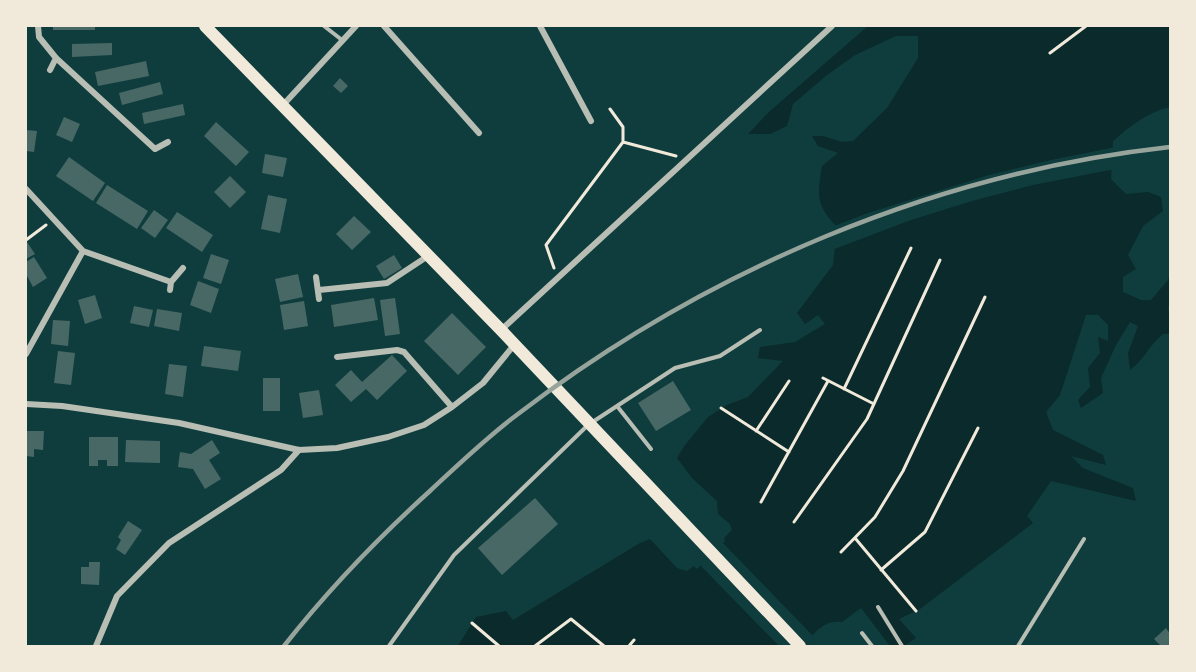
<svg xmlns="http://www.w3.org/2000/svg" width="1196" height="672" font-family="'PT Sans',sans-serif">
<rect width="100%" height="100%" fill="#0f3d3e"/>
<path fill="#0a2a2b" d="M868,26H1170V107C1148,112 1130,126 1113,141L1111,179L1126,194L1148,192L1161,197L1163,211L1143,226L1128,255L1136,269L1123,277V292L1141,300H1151L1168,280L1170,274V299L1168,310L1170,312V334H1163C1148,346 1146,358 1130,370L1128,353L1138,326L1130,322L1116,345L1101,378L1103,393L1081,408L1078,400L1090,387L1088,368L1100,353L1098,337L1108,341V325L1098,315H1086L1060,395L1046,412L1053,430L1103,455L1106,465L1071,456L1083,468L1133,488L1136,501L1051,481L1027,516L1033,523L920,609L899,619L916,638L904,646H890L861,608L842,622C822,620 816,633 802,646H458L476,617L506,611L513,620L640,543L650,539L677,568L687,571L694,566L697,569L725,541L724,538L732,530L730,524L718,514L717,501L692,478L677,458L685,445L708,417L727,405L748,397L783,361L758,358L760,347L795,342L825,324L818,315L805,324L797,313L833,265L837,227C816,205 817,196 822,166L838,153L818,146L812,136H823L842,142L853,141L887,108L918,58V36H896L855,55L827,75L793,104L787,126L770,134H748L770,111Z"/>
<path fill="#0f3d3e" d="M1116,147L1115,169L1033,185L972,201L911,220L832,250V227L865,214L989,175L1051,160Z
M722,542L815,638L807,646H779L699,564Z"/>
<path fill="#486865" d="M53,26H95V30H53Z
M112,43V55L72,57V44Z
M146,61L149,76L98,86L95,72Z
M340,78L348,86L341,93L333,86Z
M160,82L163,94L122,105L119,93Z
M183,104L185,115L144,124L142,113Z
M64,117L80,124L72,142L56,135Z
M216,122L249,152L236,166L204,136Z
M26,130L37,131L34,152L26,151Z
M265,154L287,158L283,177L262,173Z
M69,157L105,183L93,201L56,176Z
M230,176L246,192L230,208L214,192Z
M107,185L148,211L137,229L96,203Z
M268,195L287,199L280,233L261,229Z
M154,210L168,220L155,238L141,228Z
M177,212L213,235L202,252L166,228Z
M354,216L371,232L352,250L336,234Z
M27,242L35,254L26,259V243Z
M211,254L229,260L221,284L203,278Z
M394,255L402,268L384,279L376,266Z
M34,257L47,278L33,287L26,274V262Z
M298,274L303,297L280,302L275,279Z
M198,281L219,289L211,313L190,305Z
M95,295L102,318L85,324L78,300Z
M374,298L378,320L334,327L331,305Z
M395,298L400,334L385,336L380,300Z
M304,301L308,326L284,330L280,305Z
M134,306L153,310L149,327L130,323Z
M157,309L182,313L179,331L154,326Z
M452,313L486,347L458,375L424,341Z
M53,320L70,321L68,346L51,344Z
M204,346L241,351L238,371L201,366Z
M58,351L75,353L71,385L54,383Z
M392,355L407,371L377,400L366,389L351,402L335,385L351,370L362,382Z
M169,364L187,366L183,397L165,394Z
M263,378H280V411H263Z
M673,381L691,410L656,431L638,403Z
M319,390L323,415L303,418L299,393Z
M26,431H44L43,450L34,449V457L26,456Z
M89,437H118V466H107V460H98V466H89Z
M126,440L160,441V463L125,462Z
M212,440L220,453L209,460L221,479L205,489L193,469L178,467L180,452L191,454Z
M535,498L558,524L502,575L478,548Z
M128,521L142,530L125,555L116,549L121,540L118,537Z
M89,562H100L99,585L81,584V567H89Z
M1166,628L1170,634V646H1161L1154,639Z"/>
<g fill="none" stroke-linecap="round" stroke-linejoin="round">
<path stroke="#f1e9da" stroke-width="3" d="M1050,53L1086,26
M610,109L623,127V142
M26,240L46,225
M554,268L546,245L623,142L676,156
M823,378L874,404
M844,389L911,248
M721,408L789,452
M756,431L789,381
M761,502L828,381
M794,522L867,419L940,260
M855,538L916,611
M841,552L875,517L903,471L985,297
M881,570L925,532L978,428
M472,623L499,646
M535,646L571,619L604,646
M629,646L634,640"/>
<path stroke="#b8beb3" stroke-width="4" d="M324,26L342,40
M617,406L651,449
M878,607L902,646
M862,633L872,646
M389,646L454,555L588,425L675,368L720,356L760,330
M1018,646L1084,539"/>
<path stroke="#b8beb3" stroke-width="6" d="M38,26L39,37L56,58L155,149L168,142
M384,26L479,133
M540,26L591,121
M50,70L56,58
M283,105L356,26
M26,189L83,251L171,282
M316,277L319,299
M170,290L171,282L183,268
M319,290L387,283L428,256
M501,330L832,26
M26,354L83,251
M337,357L397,350L404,352L452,407
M26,404L62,406L179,423L299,450L337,448L388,437L424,425L452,407L483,383L514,345
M96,646L117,596L169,543L281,470L299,450"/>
<path stroke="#f1e9da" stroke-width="12" d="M205,26L501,330L800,646"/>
<path stroke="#97a49c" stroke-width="4.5" d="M284,646C328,590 378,538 431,490C459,464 487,437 518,414C706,270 934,173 1170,147"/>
</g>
<rect width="1196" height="672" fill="none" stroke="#f1e9da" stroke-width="54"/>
</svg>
